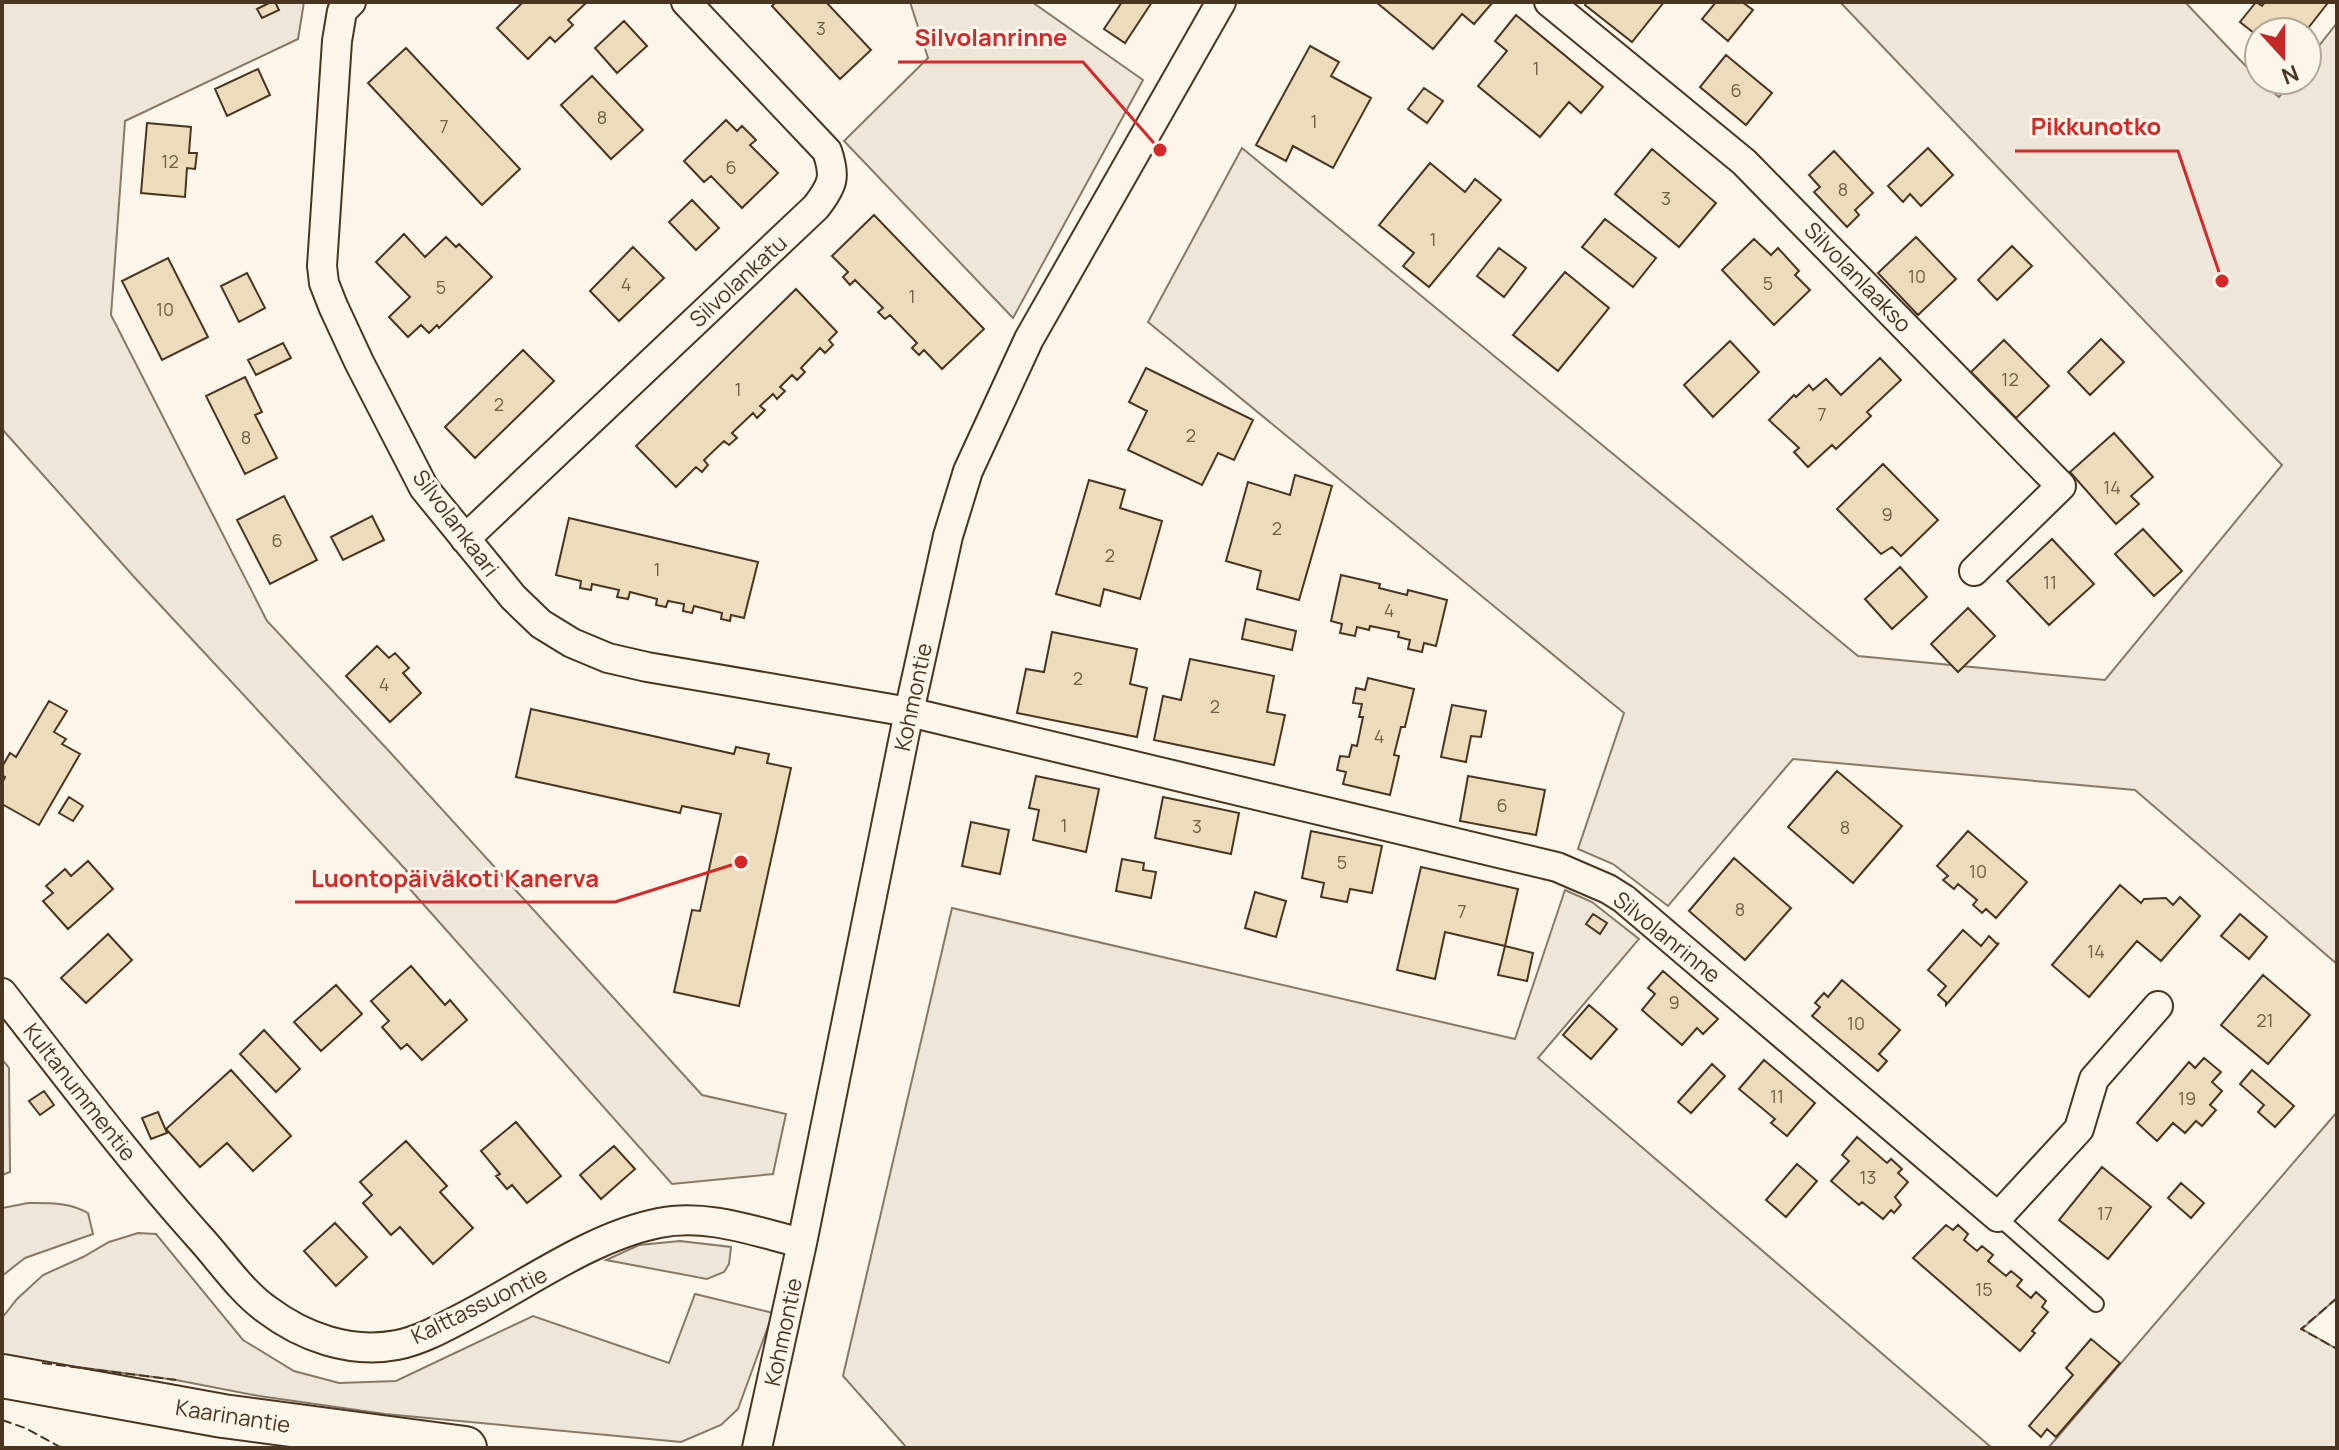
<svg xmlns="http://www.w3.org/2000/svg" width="2339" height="1450" font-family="Manrope,sans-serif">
<rect width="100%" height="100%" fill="#fbf6e9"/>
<path fill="#ede6d9" stroke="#887966" stroke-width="2" d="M2,2H304L298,39L125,121L111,315L267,621L388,750L702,1095L786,1114L773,1174L672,1184L400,878L407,871L135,578L2,429Z
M910,2H1032L1143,80L1013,318L844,141L928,58Z
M1840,2H2185L2259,80L2279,97L2292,80H2307V61L2337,23V964L2135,790L1793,759L1668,906L1613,864L1578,849L1624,713L1148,322L1242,148L1858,656L2105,680L2282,465Z
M1565,890L1592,902L1639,939L1538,1058L1992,1448H907L843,1376L952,908L1515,1039Z
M2,1059L9,1068L10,1172L2,1175Z
M2337,1112V1298L2302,1329L2337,1349V1448H2048Z
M28,1203C50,1203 69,1202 88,1213L93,1234L25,1258L2,1276V1208Z
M138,1233L156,1234L243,1340L294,1371L339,1383L396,1381L533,1316L669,1363L695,1294L773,1313L738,1409L721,1425L681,1442L385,1414L259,1396L176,1380L2,1357V1318L17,1299L43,1275L83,1257L109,1242Z
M680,1241L731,1247L729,1264L724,1272L707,1279L606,1260L639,1245Z"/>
<path fill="#ecdcbc" stroke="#4a3520" stroke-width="2" d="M271,2H275L279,10L262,18L257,9Z
M523,2H587L568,20L573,25L555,42L550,37L528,59L497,28Z
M776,2H826L871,50L840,79L772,6Z
M1122,2H1152L1125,43L1104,29Z
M1376,2H1493L1474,24L1462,14L1433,49Z
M1587,2H1664L1632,42L1585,5Z
M1716,2H1742L1753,10L1728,41L1702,19Z
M2256,2L2262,6L2265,2H2324L2327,4L2305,32H2259V37L2240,22Z
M1516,15L1603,87L1581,113L1569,102L1540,137L1478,86L1507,51L1495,41Z
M624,21L647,46L617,73L595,48Z
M1310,46L1339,62L1331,76L1371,98L1333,168L1293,146L1286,161L1256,145Z
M406,48L520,169L482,205L368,83Z
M1726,55L1772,93L1746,125L1700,87Z
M258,69L270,95L227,116L215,89Z
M592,76L643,130L611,159L561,105Z
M1424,88L1443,101L1427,123L1408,109Z
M726,120L737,131L742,126L756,140L750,145L778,173L742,208L711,176L704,182L684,161Z
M147,123L191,127L189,153H197L195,169L187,168L185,197L141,193Z
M1928,148L1953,175L1921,206L1910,194L1903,202L1888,186Z
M1652,149L1716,203L1679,247L1615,194Z
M1834,151L1873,193L1855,210L1859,215L1847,227L1814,192L1820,187L1809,175Z
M1430,163L1465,192L1475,179L1501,200L1429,287L1403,266L1414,253L1379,225Z
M692,200L719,228L696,250L669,222Z
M874,215L984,329L942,369L924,350L919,355L912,348L917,343L890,315L885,319L878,312L883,308L855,280L850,285L843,277L848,272L832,256Z
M1605,219L1656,258L1633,287L1582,247Z
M404,234L425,257L446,237L456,247L459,244L492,277L439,328L437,325L429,333L421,325L408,337L389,317L410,297L376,262Z
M1916,237L1956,279L1918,315L1878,273Z
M1754,239L1771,255L1778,248L1799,271L1795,275L1810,290L1774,325L1722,270Z
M2012,246L2032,266L1997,300L1978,280Z
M633,247L664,278L619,321L590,291Z
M1499,248L1526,268L1504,297L1477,276Z
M168,258L208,337L162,360L122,281Z
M1565,272L1609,308L1558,371L1513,335Z
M247,273L265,308L239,322L221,286Z
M796,289L837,332L829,340L833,345L825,353L820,348L801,368L805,372L797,380L792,375L780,387L785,391L777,399L773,394L760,406L765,410L757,418L753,413L732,433L737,438L729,445L724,441L704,460L708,465L702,472L696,467L676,487L636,446Z
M2101,339L2124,362L2090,395L2068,372Z
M2004,340L2049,386L2016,418L1971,372Z
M1730,341L1759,372L1713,417L1684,385Z
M283,343L291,358L256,375L248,360Z
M523,350L554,381L475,458L445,427Z
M1880,358L1901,380L1867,412L1871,416L1836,449L1832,445L1808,467L1794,452L1799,448L1769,420L1794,395L1796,397L1809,385L1813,390L1826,379L1841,395Z
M1146,368L1253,420L1234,460L1218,453L1202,485L1128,450L1147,411L1129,402Z
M245,377L262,412L255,415L277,458L245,474L206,396Z
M2114,433L2153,477L2131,496L2139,504L2116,524L2070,472Z
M1883,464L1938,520L1901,556L1892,547L1881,554L1837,509Z
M1295,475L1332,486L1299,600L1257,589L1261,571L1226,561L1248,482L1290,495Z
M1089,480L1125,490L1120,508L1162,521L1140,599L1104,589L1100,606L1056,594Z
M284,496L317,560L270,584L237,520Z
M372,516L384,540L343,560L331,537Z
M569,518L758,562L744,618L731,615L730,621L721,619L722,613L694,606L692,613L683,611L684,604L668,601L666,607L656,605L657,599L630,592L628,599L617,597L619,590L592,584L591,590L580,588L581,581L556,575Z
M2143,529L2182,571L2154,596L2115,554Z
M2052,539L2094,584L2049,625L2007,581Z
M1900,567L1927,597L1892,629L1865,599Z
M1341,575L1380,584L1379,588L1407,595L1408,590L1447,600L1436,646L1424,643L1422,652L1408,649L1410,640L1398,637L1399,632L1370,626L1369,630L1357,627L1355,636L1340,633L1342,624L1331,621Z
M1968,608L1995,636L1958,672L1931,644Z
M1246,619L1296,631L1292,650L1242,639Z
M1052,632L1137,649L1130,684L1147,688L1137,737L1017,713L1026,669L1044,672Z
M377,646L389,658L395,653L409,668L403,673L421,693L390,722L346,676Z
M1190,659L1274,676L1267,712L1285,715L1274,765L1154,740L1163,696L1181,700Z
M1368,678L1414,689L1405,727H1401L1394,755L1399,756L1390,795L1343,784L1346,772L1337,770L1340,756L1349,757L1352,745L1357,746L1363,717H1359L1362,704L1353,703L1356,688L1365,690Z
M49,701L67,711L54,732L66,739L62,744L80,754L39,825L2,804V783L5,777L2,775V767L10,753L16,757Z
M1452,705L1486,711L1481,737L1471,736L1466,762L1441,757Z
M531,709L734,754L736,747L769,754L767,763L791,768L739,1006L674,992L692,910L700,911L721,814L682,806L680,813L516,777Z
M1837,771L1902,826L1853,883L1788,827Z
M1036,776L1099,789L1086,852L1033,840L1039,810L1029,808Z
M1468,776L1545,790L1536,835L1460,821Z
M69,797L83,806L73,821L59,813Z
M1163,797L1239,813L1231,854L1155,838Z
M971,822L1009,830L1000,874L962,866Z
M1311,831L1382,846L1372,893L1350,889L1347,902L1321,897L1324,883L1302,878Z
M1968,831L2027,882L1996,918L1986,909L1982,913L1973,905L1977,900L1958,884L1954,889L1943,880L1948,876L1937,866Z
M1734,858L1791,908L1745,960L1689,911Z
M1122,859L1144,863L1143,870L1156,872L1151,898L1116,891Z
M88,861L113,889L68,929L43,901L53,893L46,886L65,869L71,876Z
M1421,867L1518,889L1505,946L1445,932L1435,979L1397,970Z
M2120,885L2141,903L2144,899L2166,898L2173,905L2180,897L2200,916L2161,961L2137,941L2089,997L2052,965Z
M1255,892L1286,901L1276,937L1245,928Z
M1593,914L1607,923L1600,934L1586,924Z
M2240,914L2267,937L2249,959L2221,936Z
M1963,930L1981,946L1989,936L1997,944L1999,943L1946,1005V1002L1938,995L1946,986L1928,970Z
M108,934L132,960L86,1003L61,978Z
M1505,946L1533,953L1527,981L1498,975Z
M411,966L445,1005L450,1000L467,1020L422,1060L407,1044L401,1049L382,1027L389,1021L371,1001Z
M1663,971L1718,1019L1703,1034L1697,1028L1682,1045L1642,1010L1655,994L1648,988Z
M2263,975L2310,1015L2268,1064L2221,1025Z
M1842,980L1900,1030L1879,1054L1887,1061L1878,1071L1812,1016L1820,1007L1815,1003L1824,993L1828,997Z
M336,985L362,1014L321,1051L294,1022Z
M1589,1005L1617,1029L1591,1059L1563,1035Z
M264,1030L300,1069L276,1092L240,1054Z
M2204,1058L2221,1072L2212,1082L2222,1091L2210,1105L2216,1110L2202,1126L2196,1121L2185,1133L2173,1123L2157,1141L2137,1123L2189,1062L2195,1068Z
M1764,1060L1815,1103L1787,1136L1771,1123L1775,1119L1739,1089Z
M1712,1064L1725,1076L1691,1113L1678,1102Z
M231,1070L291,1136L253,1171L227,1143L200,1167L166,1129Z
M2252,1070L2294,1106L2275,1127L2258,1112L2264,1105L2240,1084Z
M44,1091L54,1105L40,1115L29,1101Z
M158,1112L167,1133L151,1139L142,1118Z
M516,1122L561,1176L527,1203L512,1185L507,1189L496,1176L500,1174L481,1151Z
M1857,1137L1887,1163L1891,1159L1902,1169L1898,1173L1908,1182L1895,1197L1901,1205L1894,1213L1891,1210L1883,1219L1862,1202L1859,1205L1831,1181L1849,1161L1842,1155Z
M406,1141L447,1186L440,1192L473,1228L433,1264L400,1227L391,1235L363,1203L372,1195L360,1182Z
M614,1146L635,1169L601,1199L580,1175Z
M1797,1164L1817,1181L1786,1217L1766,1200Z
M2102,1167L2151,1207L2108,1259L2059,1220Z
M2181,1183L2204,1203L2191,1218L2168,1198Z
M335,1223L367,1257L336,1286L304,1251Z
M1946,1225L1953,1230L1958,1225L1968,1234L1964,1240L1977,1251L1982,1246L1993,1255L1988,1261L2006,1276L2011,1271L2022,1280L2017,1286L2031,1298L2036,1292L2046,1301L2042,1307L2048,1312L2032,1331L2035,1333L2020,1351L1913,1258Z
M2091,1339L2120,1363L2056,1437L2047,1429L2041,1437L2029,1426L2073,1375L2066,1368Z"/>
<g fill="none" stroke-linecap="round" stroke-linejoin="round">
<defs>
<path id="lane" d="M1998,1217L2096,1304"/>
<path id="street" d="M351,2L342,11L337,41L322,266L324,283L333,306L359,362L424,488L513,597L541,624L572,643L608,658L647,667L909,712L1557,867L1608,889L1624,899L1998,1217L2079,1129L2094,1079L2158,1006
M1549,2L1744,162L2061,486L1974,571
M465,539L816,207C833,185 836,177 827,151L686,2
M2,993C67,1076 130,1160 200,1238C221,1261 241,1291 266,1309C303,1337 350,1354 397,1345C418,1341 439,1330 458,1320C522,1288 589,1237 659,1223C707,1213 756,1232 802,1243
M757,1448L802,1243L909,712L948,536L968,471L1029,339L1221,2"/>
<path id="secondary" d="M2,1376L223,1416L465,1448"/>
</defs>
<use href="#lane" stroke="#4a3520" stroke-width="18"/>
<use href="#street" stroke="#4a3520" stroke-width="32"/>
<use href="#secondary" stroke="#4a3520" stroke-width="46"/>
<use href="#lane" stroke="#fbf6e9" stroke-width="14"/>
<use href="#street" stroke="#fbf6e9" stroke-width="28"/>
<use href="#secondary" stroke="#fbf6e9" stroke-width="42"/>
<path stroke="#4a3520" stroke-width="2" stroke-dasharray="10 4" stroke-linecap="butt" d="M2337,1298L2301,1329L2337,1349
M42,1363L176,1380
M2,1420L25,1428L62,1448"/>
</g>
<g text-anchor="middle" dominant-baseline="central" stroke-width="6" stroke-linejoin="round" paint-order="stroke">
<g font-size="18" fill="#725f47">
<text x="821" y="28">3</text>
<text x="1536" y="68">1</text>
<text x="1736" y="90">6</text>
<text x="602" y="117">8</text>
<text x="1314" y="121">1</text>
<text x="444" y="126">7</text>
<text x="170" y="161">12</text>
<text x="731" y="167">6</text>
<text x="1843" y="189">8</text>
<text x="1666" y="198">3</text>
<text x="1433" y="239">1</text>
<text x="1917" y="276">10</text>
<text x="1768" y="283">5</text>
<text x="626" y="284">4</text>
<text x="441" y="287">5</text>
<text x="912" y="296">1</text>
<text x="165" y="309">10</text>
<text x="2010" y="379">12</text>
<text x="738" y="389">1</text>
<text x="499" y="404">2</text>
<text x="1822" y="414">7</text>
<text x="1191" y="435">2</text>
<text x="246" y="437">8</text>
<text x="2112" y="487">14</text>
<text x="1887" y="514">9</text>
<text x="1277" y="528">2</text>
<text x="277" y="540">6</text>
<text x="1110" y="555">2</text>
<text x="657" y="569">1</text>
<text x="2050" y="582">11</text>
<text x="1389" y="610">4</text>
<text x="1078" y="678">2</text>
<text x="384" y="684">4</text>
<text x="1215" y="706">2</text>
<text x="1379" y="736">4</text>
<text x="1502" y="805">6</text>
<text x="1064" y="825">1</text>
<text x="1197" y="826">3</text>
<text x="1845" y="827">8</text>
<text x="1342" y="862">5</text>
<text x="1978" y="871">10</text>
<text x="1740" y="909">8</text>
<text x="1462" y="911">7</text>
<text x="2096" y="951">14</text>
<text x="1674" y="1002">9</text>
<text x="2265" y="1020">21</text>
<text x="1856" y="1023">10</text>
<text x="1777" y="1096">11</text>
<text x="2187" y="1098">19</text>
<text x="1868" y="1177">13</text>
<text x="2105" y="1213">17</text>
<text x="1984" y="1289">15</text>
</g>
<g font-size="22" fill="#4a3520" stroke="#fbf6e9">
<text transform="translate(1858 277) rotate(46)">Silvolanlaakso</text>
<text transform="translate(738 281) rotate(-43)">Silvolankatu</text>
<text transform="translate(456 523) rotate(53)">Silvolankaari</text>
<text transform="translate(913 697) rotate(-78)">Kohmontie</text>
<text transform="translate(1667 937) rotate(39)">Silvolanrinne</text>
<text transform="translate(80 1092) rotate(52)">Kultanummentie</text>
<text transform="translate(479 1305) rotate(-26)">Kalttassuontie</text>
<text transform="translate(783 1332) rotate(-78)">Kohmontie</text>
<text transform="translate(233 1416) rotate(9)">Kaarinantie</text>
</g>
</g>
<path fill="none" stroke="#d62828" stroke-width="3" d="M1160 150L1083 62H898M2222 281L2178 151H2015M741 862L615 902H295"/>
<g fill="#d62828" stroke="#fbf6e9" stroke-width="3">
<circle cx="1160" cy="150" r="8"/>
<circle cx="2222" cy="281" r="8"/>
<circle cx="741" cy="862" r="8"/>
</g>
<g font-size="24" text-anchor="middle" font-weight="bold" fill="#d62828" stroke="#fbf6e9" stroke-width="6" stroke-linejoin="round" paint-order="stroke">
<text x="991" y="46">Silvolanrinne</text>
<text x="2096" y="135">Pikkunotko</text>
<text x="455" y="887">Luontopäiväkoti Kanerva</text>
</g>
<rect width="2339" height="1450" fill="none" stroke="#4a3520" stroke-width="8"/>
<g transform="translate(2283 56) rotate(159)"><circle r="38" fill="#fbf6e9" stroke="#b4a999" stroke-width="2"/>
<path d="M0-6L14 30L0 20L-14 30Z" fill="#c62828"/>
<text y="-12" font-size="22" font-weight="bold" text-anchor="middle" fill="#4a3520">N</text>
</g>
</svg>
